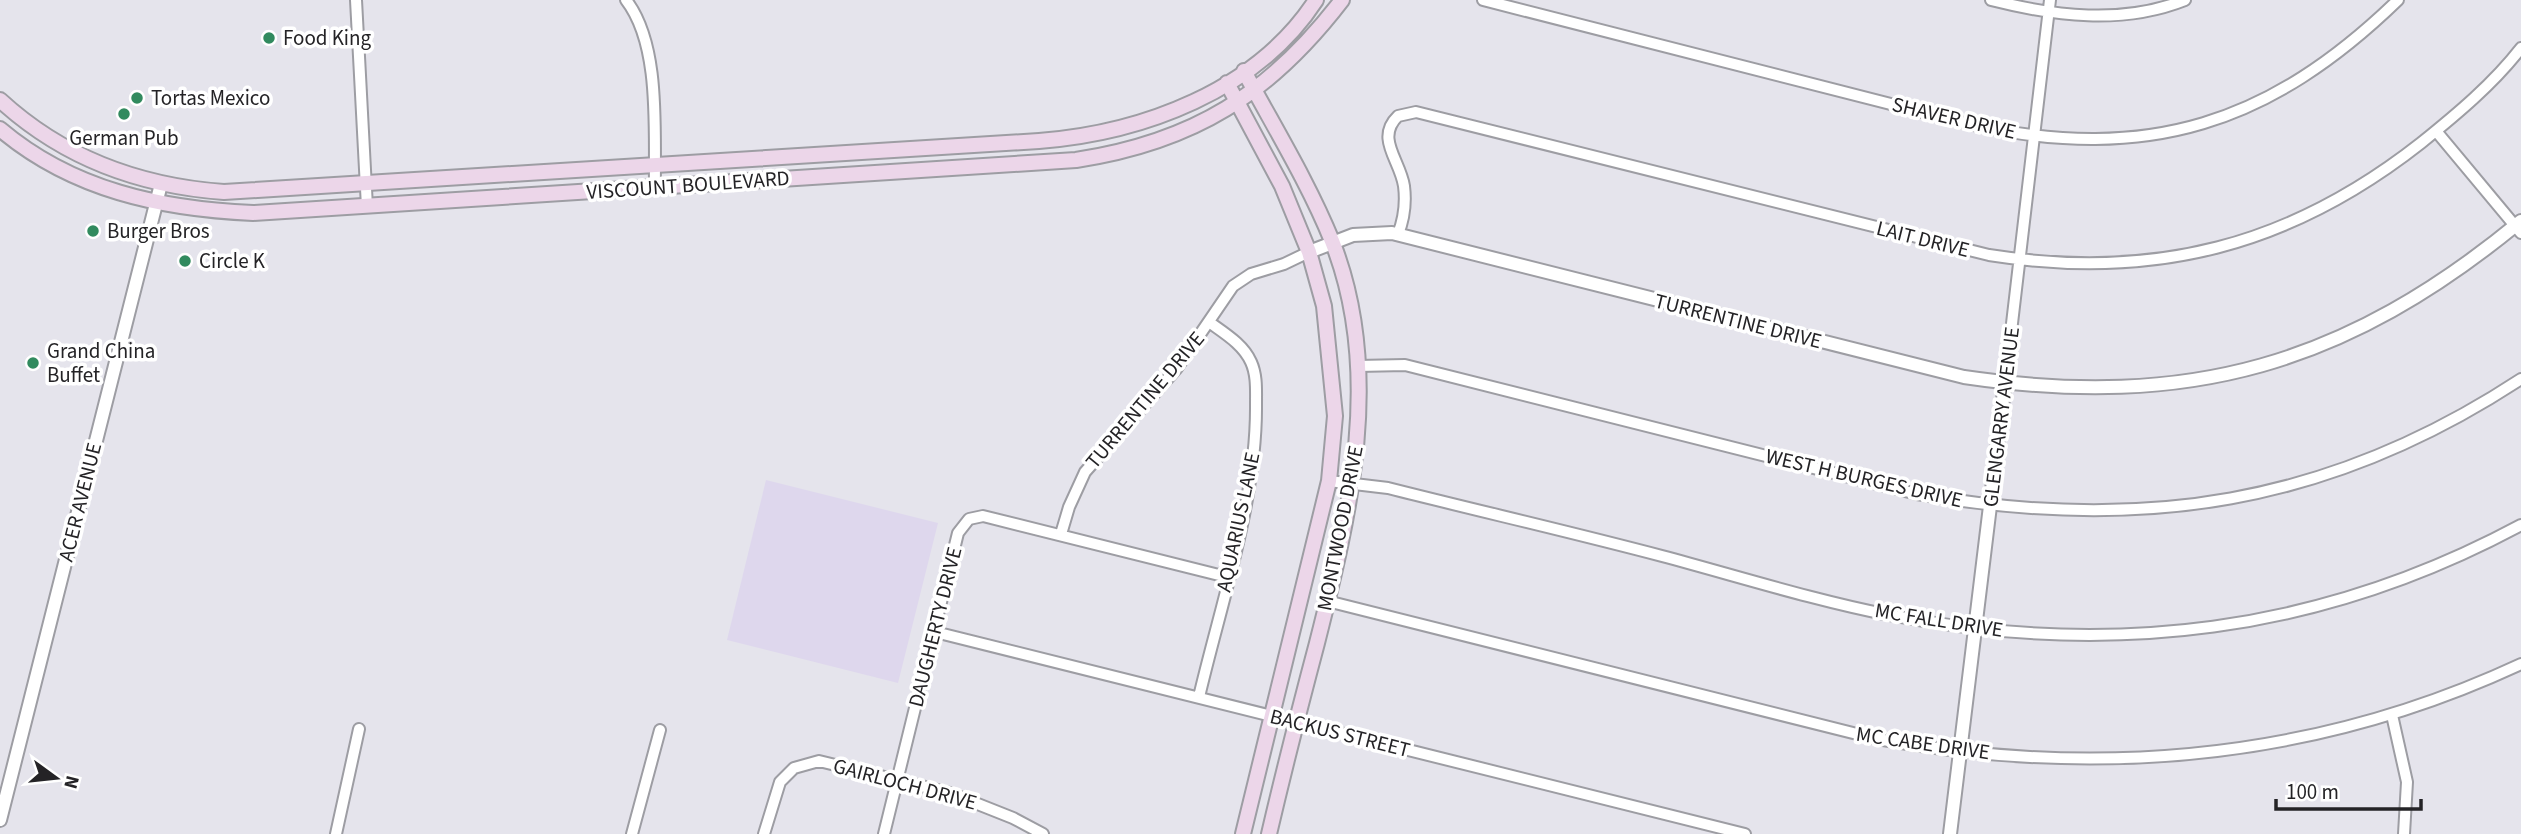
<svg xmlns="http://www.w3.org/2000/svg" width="2521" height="834" font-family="'Source Sans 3',sans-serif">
<rect width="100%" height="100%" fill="#e5e4ec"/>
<path fill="#ded7ed" d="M766,480L938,523L898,683L727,640Z"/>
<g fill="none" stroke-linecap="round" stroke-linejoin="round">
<defs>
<path id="minor" d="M356,0L367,207
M626,0C661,45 654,131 655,187
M1483,0L1973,125C2148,163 2270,124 2398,0
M1991,0C2054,16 2122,25 2185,0
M2436,131L2521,233
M1398,234C1404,219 1406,202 1404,186C1400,160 1375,138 1398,116L1416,112L1989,255C2154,281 2290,246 2421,143C2457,114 2493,84 2521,48
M1358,366L1405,365L1917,494C2141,533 2329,505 2521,379
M2005,383L2050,0
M1329,481L1388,488C1479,511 1571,532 1662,556C1737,576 1813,600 1889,615C2112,658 2320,633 2521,525
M1061,534L1069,507L1085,472L1177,368L1233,286L1251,274L1284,264L1309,252
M1327,601L1877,739C2100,779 2315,760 2521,664
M935,632L1745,834
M1199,697C1221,603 1257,500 1256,404C1256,390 1257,375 1251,362C1243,344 1224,333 1209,322
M2392,715L2407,782L2404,834
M336,834L359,729
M632,834L660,730
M764,834L780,782L794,768L819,761L950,793L1013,818L1043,834
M884,834L958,533L969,519L983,516L1227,577"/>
<path id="tertiary" d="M1309,252L1353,235L1392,233L1964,377C2189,410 2346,365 2521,221
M0,820L161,184
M1950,834L2005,383"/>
<path id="secondary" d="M1244,71C1274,127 1308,182 1332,241C1384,372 1350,513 1317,643C1300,707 1284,770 1269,834
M1227,83L1282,186L1309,252L1324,306L1335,416L1329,481L1243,834
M0,100C63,158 140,186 224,192L1039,141C1142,133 1257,91 1316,0
M0,129C72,190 161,209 253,213L1076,160C1194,142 1270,94 1342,0"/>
</defs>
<use href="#minor" stroke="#9d9da3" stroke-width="14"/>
<use href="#tertiary" stroke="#9d9da3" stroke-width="16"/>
<use href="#secondary" stroke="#9d9da3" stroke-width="18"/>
<use href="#minor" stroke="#fff" stroke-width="10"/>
<use href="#tertiary" stroke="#fff" stroke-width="12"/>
<use href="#secondary" stroke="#ecd6e9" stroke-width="14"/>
</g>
<g fill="#318a5e" stroke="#fff" stroke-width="2.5">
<circle cx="269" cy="38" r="7"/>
<circle cx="137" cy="98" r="7"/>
<circle cx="124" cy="114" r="7"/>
<circle cx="93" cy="231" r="7"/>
<circle cx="185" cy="261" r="7"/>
<circle cx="33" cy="363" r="7"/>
</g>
<g text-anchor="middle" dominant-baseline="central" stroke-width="7" stroke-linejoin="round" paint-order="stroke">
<g font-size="21" fill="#242326" stroke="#fff" text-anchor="start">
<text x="283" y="38">Food King</text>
<text x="151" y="98">Tortas Mexico</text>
<text x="124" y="138" text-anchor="middle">German Pub</text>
<text x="107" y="231">Burger Bros</text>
<text x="199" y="261">Circle K</text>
<text x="47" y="351">Grand China<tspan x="47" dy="24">Buffet</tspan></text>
</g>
<g font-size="21" fill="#242326" stroke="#fff">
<text transform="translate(1954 118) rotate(13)">SHAVER DRIVE</text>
<text transform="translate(688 185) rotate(-4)">VISCOUNT BOULEVARD</text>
<text transform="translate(1923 239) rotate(14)">LAIT DRIVE</text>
<text transform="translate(1738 321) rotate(14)">TURRENTINE DRIVE</text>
<text transform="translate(1145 400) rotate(-50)">TURRENTINE DRIVE</text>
<text transform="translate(2001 417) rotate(-83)">GLENGARRY AVENUE</text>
<text transform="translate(1864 478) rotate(13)">WEST H BURGES DRIVE</text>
<text transform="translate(80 502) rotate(-76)">ACER AVENUE</text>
<text transform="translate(1238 522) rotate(-78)">AQUARIUS LANE</text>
<text transform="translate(1340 528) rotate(-79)">MONTWOOD DRIVE</text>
<text transform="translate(1939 620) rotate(9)">MC FALL DRIVE</text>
<text transform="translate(935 627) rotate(-76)">DAUGHERTY DRIVE</text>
<text transform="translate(1340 733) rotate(14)">BACKUS STREET</text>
<text transform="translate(1923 743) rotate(8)">MC CABE DRIVE</text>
<text transform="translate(905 784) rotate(15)">GAIRLOCH DRIVE</text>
</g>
</g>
<g transform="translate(56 778) rotate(105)" stroke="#ffffff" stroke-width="5" paint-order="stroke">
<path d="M0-5L12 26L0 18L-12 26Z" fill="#242326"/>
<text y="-10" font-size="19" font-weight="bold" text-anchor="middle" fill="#242326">N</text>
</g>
<path d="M2276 799v10h145v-10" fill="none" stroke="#242326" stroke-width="3.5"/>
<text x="2286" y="799" font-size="21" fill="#242326" stroke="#ffffff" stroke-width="5" paint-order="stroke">100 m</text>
</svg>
